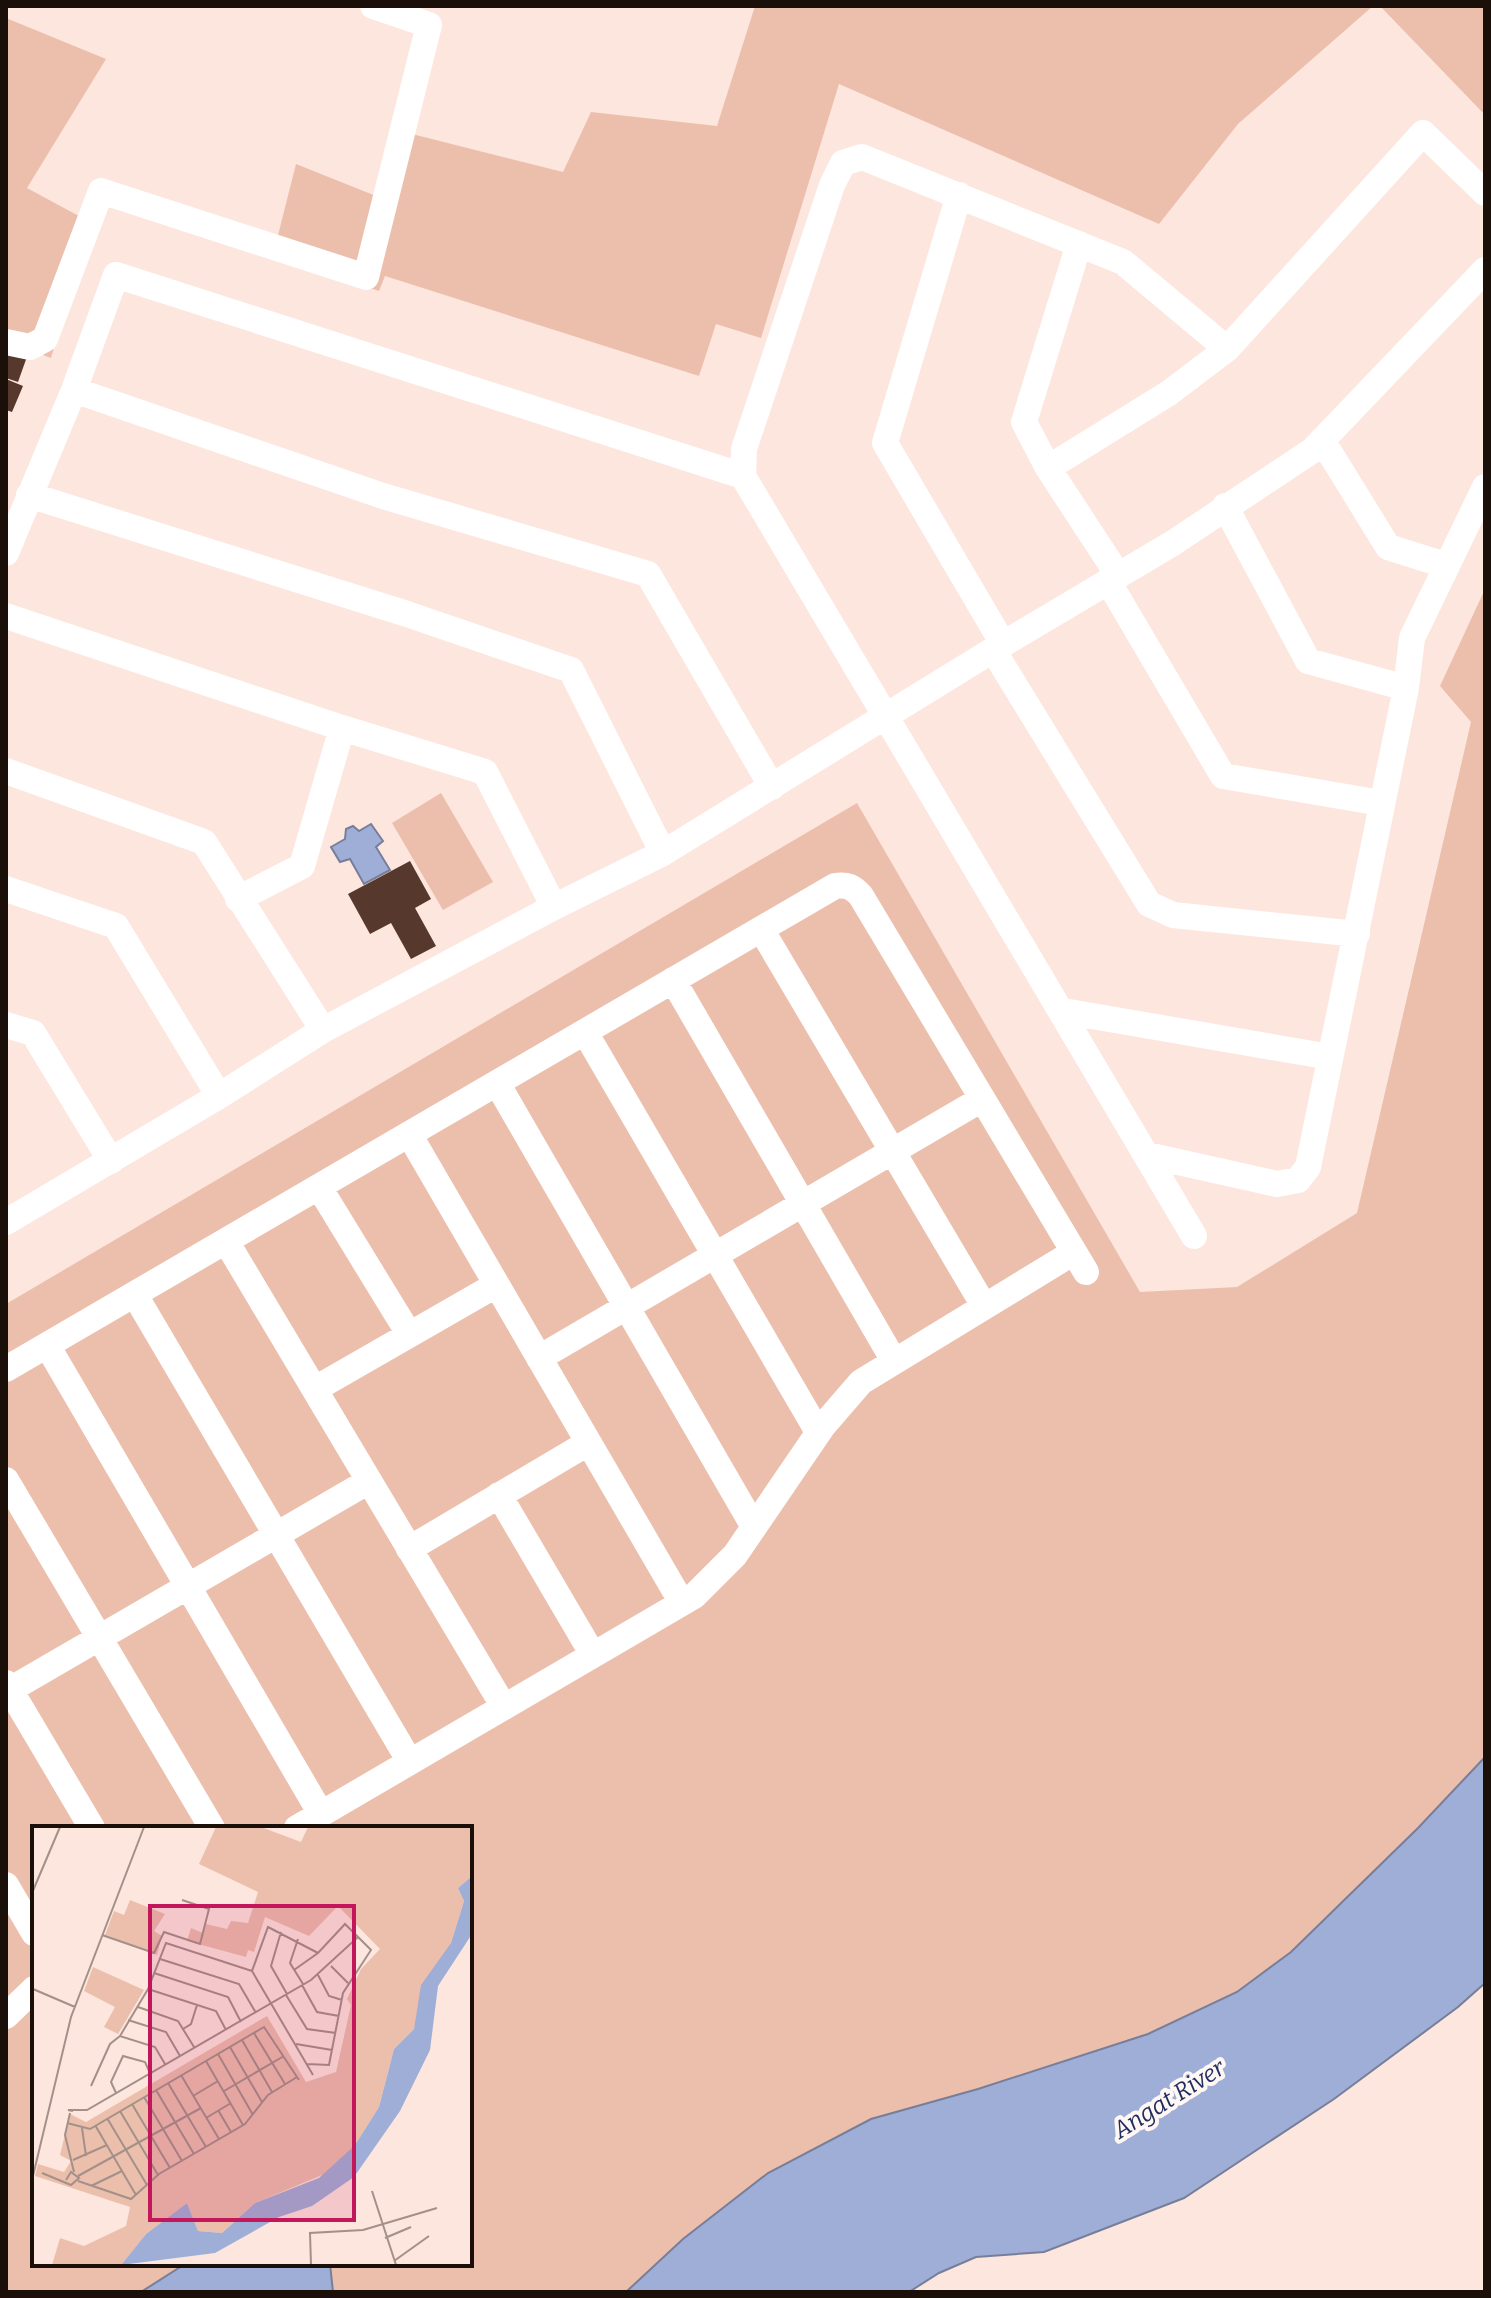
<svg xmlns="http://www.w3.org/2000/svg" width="1491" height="2298" font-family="Bitter,serif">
<rect width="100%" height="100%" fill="#fde6dd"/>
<path fill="#ecbfad" d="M755,6H1373L1238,124L1159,224L839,84L761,338L716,324L699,376L385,276L379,291L273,255L296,164L386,200L408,133L563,172L591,112L717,126Z
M1380,6H1485V115Z
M6,18L106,59L27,188L90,222L51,358L6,341Z
M1485,589V1757L1418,1828L1291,1952L1237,1992L1148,2034L978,2089L871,2119L768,2173L683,2239L626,2292H333L330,2264H470V1828H34V2264H185L141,2292H6V1304L857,803L1140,1292L1237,1287L1357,1213L1471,722L1440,686Z
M441,793L493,882L443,910L392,823Z"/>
<path fill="#9faed6" stroke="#777e99" stroke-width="2" d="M371,824L383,841L376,847L390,870L364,884L350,859L340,862L331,847L345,839L346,829L353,826L359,831Z
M1485,1757V1983L1458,2007L1334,2099L1184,2198L1044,2252L976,2257L939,2273L909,2292H626L683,2239L768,2173L871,2119L978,2089L1148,2034L1237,1992L1291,1952L1418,1828Z
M185,2264H330L333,2292H141Z"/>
<path fill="#56382c" d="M11,345L29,351L18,382L6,378V358Z
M6,379L23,386L12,412L6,410Z
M410,861L431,899L415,908L436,946L411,959L391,923L370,934L348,894Z"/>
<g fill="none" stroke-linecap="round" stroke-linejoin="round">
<path stroke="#fff" stroke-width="26" d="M959,195L885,443L1003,644
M1079,244L1024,422L1048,468L1118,575
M6,342L30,347L45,339L101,191L366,277L429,25L373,6
M74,390L383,496L648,574L772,787
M1322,440L1388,547L1445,565
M1048,468L1169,393L1227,349L1423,133L1485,193
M29,495L407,614L571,670L663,853
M1225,506L1308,661L1406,688
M6,553L74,390L116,275L743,476
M1108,581L1223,776L1381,803
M6,616L342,728L485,772L554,907
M993,650L1149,904L1173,915L1357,934
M6,771L204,842L323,1030
M6,889L116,926L219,1096
M238,899L302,866L342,728
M761,929L984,1306
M673,980L894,1361
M1063,1011L1330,1057
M6,1025L33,1033L111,1161
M585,1032L818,1432
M497,1083L754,1527
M409,1134L682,1603
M1147,1155L1277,1184L1298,1180L1308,1167L1406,688L1412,638L1485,487
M319,1187L409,1334
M6,1222L219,1096L323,1030L554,907L663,853L993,650L1173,543L1313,450L1485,270
M1194,1236L743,476L744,449L832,185L843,163L862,157L1123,262L1227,349
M226,1241L504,1707
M135,1295L410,1762
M47,1345L321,1814
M539,1358L982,1099
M6,1369L835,886C847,884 853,887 861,896L1086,1272
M315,1389L496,1285
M6,1480L212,1828
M499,1495L593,1655
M409,1549L588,1443
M6,1683L92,1828
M6,1692L369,1481
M297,1828L694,1596L735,1555L823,1426L861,1382L1074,1252
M6,1885L34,1933
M6,2016L34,1989"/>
</g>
<g text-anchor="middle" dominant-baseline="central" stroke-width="8" stroke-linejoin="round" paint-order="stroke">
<g font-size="24" font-style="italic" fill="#1e2c5e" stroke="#fff7f4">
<text transform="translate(1169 2099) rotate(-32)">Angat River</text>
</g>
</g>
<g transform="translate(32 1826)">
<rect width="440" height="440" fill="#fde6dd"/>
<path d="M184,1H229L269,16L276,1H440L439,51L426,62L432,75L419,117L382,203L362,223L347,281L323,319L295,347L223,377L190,407L166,405L155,377L114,408L89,439H20L28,412L52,420L94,400L98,381L3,350L6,338L32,346L39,335L28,329L38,288L54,296L235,190L274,256L304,246L319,179L315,173L329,143L348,123L306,80L277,110L233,91L222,126L216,124L214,131L155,115L159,102L171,107L174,98L195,103L199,95L216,97L226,66L167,38ZM98,74L133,88L122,105L130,110L125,129L73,109L82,85L92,89ZM61,141L112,164L86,208L72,201L83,181L52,165Z" fill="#ecbfad"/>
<path d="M440,14V108L406,160L398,224L368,285L322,351L280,380L247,391L183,427L89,439L114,408L155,377L166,405L190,407L223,377L287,352L323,319L347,281L362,223L382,203L389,159L419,117L432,75L426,62L439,51Z" fill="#9faed6"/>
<path fill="none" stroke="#a39089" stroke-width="2" d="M0,67L28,1M249,106L239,140L255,168M70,109L122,127L132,106L168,118L177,83L150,74M266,113L258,137L271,158M128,133L207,158L224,187M299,140L316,157M262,144L286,127L313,98L339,124L311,167L297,239L275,238M122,147L196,171L209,196M286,149L297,170L310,174M270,159L285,186L307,190M1,163L43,181M116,163L184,185L194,204M254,169L275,203L304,207M106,181L146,195L162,221M96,194L134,206L148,230M151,203L159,198L165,179M222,207L253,258M88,210L116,163L134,117L220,145M210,214L240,266M264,218L300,224M198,221L230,276M186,228L221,289M174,235L211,299M149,249L187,313M281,249L220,145L236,101L286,127M136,257L174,321M59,260L78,218L88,210L123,221L133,238M124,264L162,328M192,265L252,230M84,267L79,256L91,230L113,236L118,247M161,270L186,255M112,271L150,335M100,278L138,342M186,284L199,306M41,285L36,284H55L279,154L326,111M88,285L126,349M38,287L33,309L42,346M75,292L115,359M174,292L199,277M35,297L58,303L232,201L267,254M63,299L104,369M50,302L54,330M41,334L75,319M10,347L39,359L47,352L39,346L34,354M46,350L169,282M0,354L39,191L112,1M46,355L99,373L127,348L213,298L236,269L265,251M59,360L90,345M340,365L364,439M353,412L379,401M362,435L397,410M279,439L278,407L331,404L405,382"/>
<path fill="#c2185b" fill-opacity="0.15" stroke="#c2185b" stroke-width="4" d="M118,80H322V394H118Z"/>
<rect width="440" height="440" fill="none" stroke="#1b0f0a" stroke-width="4"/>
</g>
<rect width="1491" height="2298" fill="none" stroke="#1b0f0a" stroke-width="16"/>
</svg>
